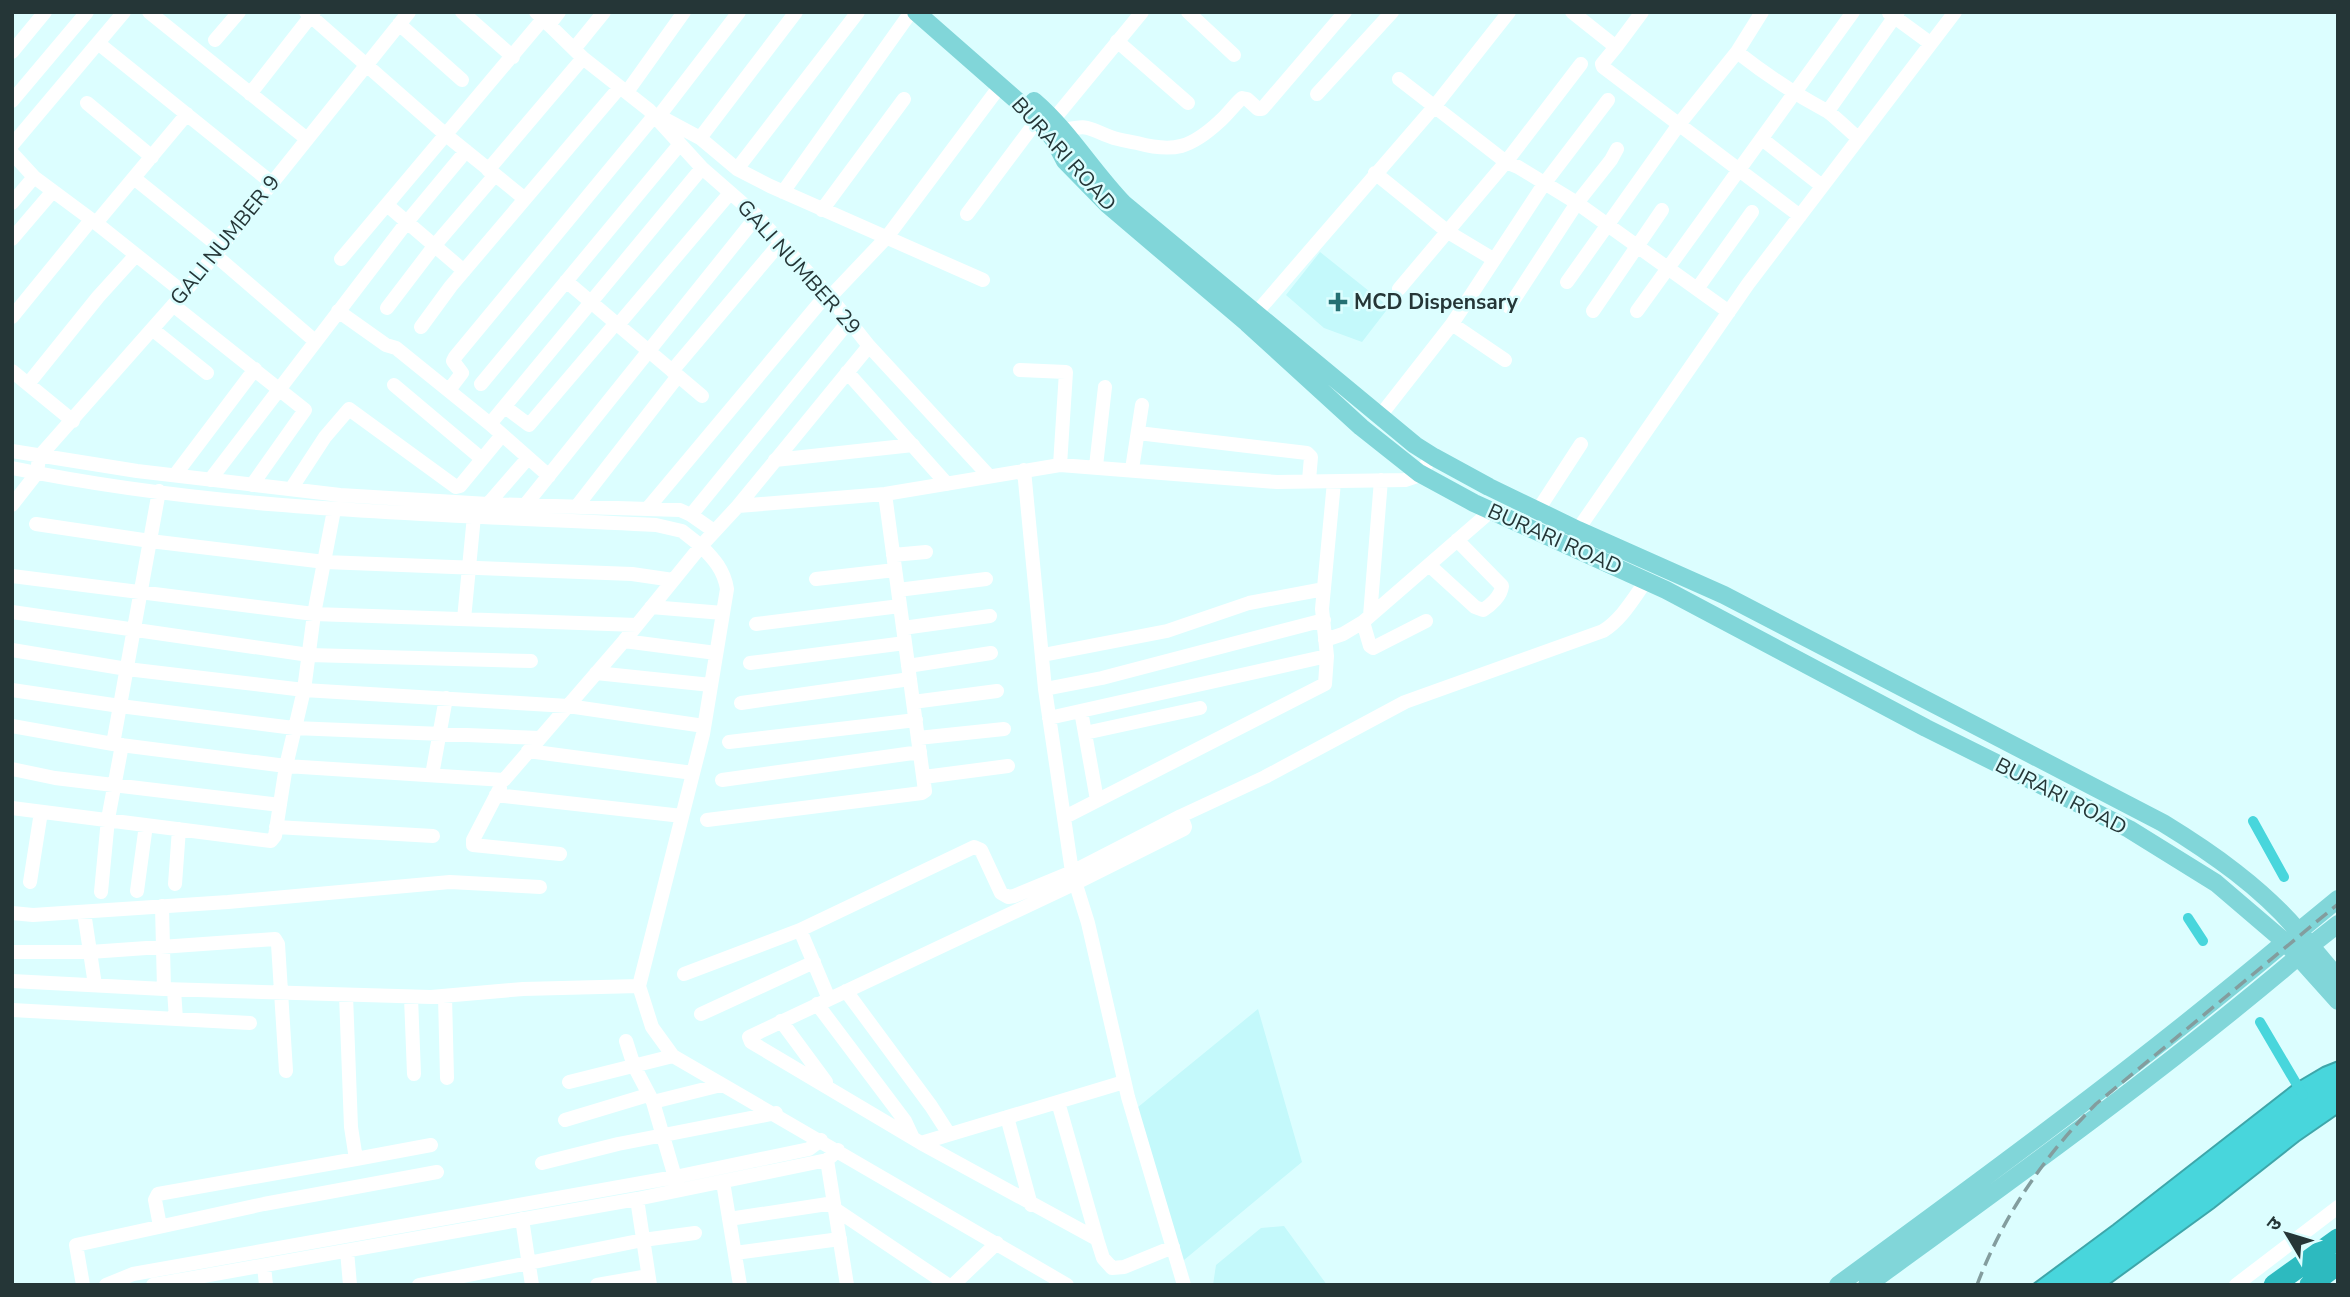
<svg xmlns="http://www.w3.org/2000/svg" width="2350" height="1297" font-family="'Nunito Sans','Noto Sans Devanagari',sans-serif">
<rect width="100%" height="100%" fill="#dcfeff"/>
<path fill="#c4f9fb" d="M1320,252L1389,307L1362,342L1324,328L1286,295Z
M1258,1009L1302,1162L1178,1265L1132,1112Z
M1284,1226L1327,1285H1213L1216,1265L1261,1228Z"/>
<path fill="#48d6dc" stroke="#3ea6aa" stroke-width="2" d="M2338,1061V1114L2299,1141L2214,1208L2108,1285H2032L2113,1225L2294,1084L2323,1067Z"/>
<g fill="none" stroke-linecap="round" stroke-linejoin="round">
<path stroke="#48d6dc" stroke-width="10" d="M2253,821L2284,877
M2188,918L2203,941
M2260,1022L2303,1095"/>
<path stroke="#fff" stroke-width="14" d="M149,12L307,139
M306,12L446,135L525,199
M462,12L513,57
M536,12L583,58L649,110L702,168L757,216L830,297L869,346L989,476
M1188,12L1234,55
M1572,12L1616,47L1642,12
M1889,13L1930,43
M399,24L462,80
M549,25L559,12
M215,40L239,12
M1117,41L1188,103
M98,43L272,183
M1616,47L1602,64L1603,67L1800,216
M574,49L604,12
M12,52L45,12
M1737,52C1765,74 1793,93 1825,110C1832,113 1850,132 1858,138
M1399,79L1506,162L1581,64
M627,92L684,12
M250,94L314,12
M1317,94L1392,12
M12,101L87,12
M87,103L152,157
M1828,111L1898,12
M659,116L700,138L737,169L770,186L983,280
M659,116L739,12
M1054,119L1142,12
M1065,130C1091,124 1088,129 1111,137C1119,140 1128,141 1137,143C1174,153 1191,148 1220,121C1228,114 1234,105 1242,98L1247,99L1258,109H1262L1345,12
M700,138L796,12
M1762,139L1822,186
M12,145L124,12
M12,153L34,177L96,223L184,293
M737,169L858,12
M488,170L583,58
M1375,173L1448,232L1493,259
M134,178L221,248
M783,192L911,12
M12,203L34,177
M387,205L464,271
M822,210L904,99
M967,214L1038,119
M96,223L187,114
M12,239L53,191
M215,255L315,341
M341,259L543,19
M566,281L702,396
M1567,282L1680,123L1737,52L1762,12
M1399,289L1506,162L1518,167L1577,203L1729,312
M1697,289L1752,212
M830,297L887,237L1000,86
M173,305L305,410L252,485
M1509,307L1577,203L1611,160L1617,149
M387,308L435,245L495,175
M338,311L386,345L396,348L490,424
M1593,311L1662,210
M1637,311L1853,12
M1257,312L1434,107L1509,12
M12,317L91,220
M1452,324L1505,360
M618,325L730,193
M421,327L451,286L620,87
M152,329L207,373
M1020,370L1066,372L1060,465
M12,371L73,421
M672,371L781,242
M847,372L947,484
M28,384L98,297L136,255
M481,384L680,144
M394,385L482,459
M449,390L462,373L453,361L455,357L654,116
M505,407L529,425L616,323
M1380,416L1452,324L1544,184L1608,100
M1138,433L1307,453L1311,457L1309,480
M12,451L137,471L340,495L488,504L680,510L691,515L714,531
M775,460L913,445
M1096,466L1105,387
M12,468C224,512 441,514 656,525L682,531L701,546L738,506L885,494L1060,465L1277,482L1405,480L1417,476L1433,456
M1132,469L1142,405
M1024,470L1045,689L1072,872L1088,923L1128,1097L1184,1285
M175,475L255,369
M549,476L490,424L702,168
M210,480L407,222L466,151
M291,489L325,437L349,409L456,487L460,486L502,435
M488,504L528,458
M526,504L757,216
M12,505L37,473L39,457L184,293L409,12
M577,506L678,376
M738,506L869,346
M648,508L827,294
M334,510L314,614L304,690L286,766L504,780L624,641L701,546C714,559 724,570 727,589L703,734L639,986L652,1027L673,1056L1067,1285
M1538,510L1581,444
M691,515L849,321
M36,524L150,541L325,562L632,574L673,580
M1572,538L1748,284L1955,12
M893,555L926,552
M1429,565L1475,607L1483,610C1491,605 1501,596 1502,586L1457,540
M12,576L314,614L637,625
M816,579L895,570
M898,590L986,579
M651,607L723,613
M12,612L309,655L531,661
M1370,616L1381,480
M464,619L474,516
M1363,622L1370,646L1373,648L1426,621
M756,624L900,606
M903,628L990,616
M1325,640L1343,634L1363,622L1491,511
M624,641L716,653
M12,650L127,669L304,690L568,706L704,726
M1043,655L1167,631L1249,603L1324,589
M750,663L905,643
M908,666L991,653
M596,673L711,685
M1045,689L1102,678L1324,620
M12,690L120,706L294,728L540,738
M913,702L997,691
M741,703L910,679
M1081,711L1097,800
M1049,718L1327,656
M12,726L113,744L286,766L275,836L271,841L12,808
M1085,733L1200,708
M918,738L1004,729
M729,742L916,720
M113,744L159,491
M528,751L693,773
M12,769L55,778L280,805
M432,775L446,698
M924,777L1008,766
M722,780L920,752
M500,788L473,840V845L560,854
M496,795L682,816
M1065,817L1325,684L1327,656L1322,609L1334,482
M707,820L922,793L925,791L885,494
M276,827L433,836
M30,882L41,812
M175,884L179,829
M137,891L146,825
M101,892L108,819L122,745
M162,906L164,989
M84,912L95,985
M12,913L33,915L228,902L450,882L540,887
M800,930L829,999
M12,952H90L275,939L278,944L286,1071
M684,974L800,930L974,847L981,850L1001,893L1008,897L1014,896L1072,872L1181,816L1265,777L1405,702L1603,631C1622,619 1633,599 1646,581
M12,981L164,989L431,997L523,989L639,986
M174,990L176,1019
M846,991L931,1106L949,1134
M445,996L447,1078
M411,997L414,1074
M817,1004L905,1121L912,1136
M12,1010L250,1023
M701,1014L814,962
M781,1021L826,1082
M626,1041L634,1066L653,1102L677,1184
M569,1082L673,1056
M1124,1082L921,1143L751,1042L749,1037L1076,883L1184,829L1185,827L1181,816
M653,1102L721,1085
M1058,1102L1097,1239
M1007,1117L1031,1205
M565,1120L648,1095
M921,1143L1097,1239L1103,1258L1112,1268L1124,1267L1173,1247
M356,1159L431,1145
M827,1160L847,1285
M542,1163L618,1144L776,1113
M723,1182L740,1285
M637,1199L650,1285
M835,1209L948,1285
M522,1219L532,1285
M729,1219L834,1203
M160,1226L155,1200L158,1194L356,1159L351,1127L346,995
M347,1251L350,1285
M735,1253L840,1239
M264,1266L266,1285
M83,1285L76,1245L264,1204L437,1172
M106,1285L133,1274L675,1177L809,1149L821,1140
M153,1285L637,1199L827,1160L838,1150
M419,1285L643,1240L695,1233
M597,1285L648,1276
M953,1285L997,1243
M2236,1285L2338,1207"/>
<path stroke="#81d6d9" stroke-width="18" d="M916,12L1038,119L1054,140L1065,161L1108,205L1247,323L1361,427L1419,473L1474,503L1666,590L1926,728L2129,829L2216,883L2285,942L2338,1001
M1034,101C1069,131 1092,171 1124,204L1415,445L1434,457L1489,487L1578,530L1724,595L2163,823C2212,853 2262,888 2299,932C2312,947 2325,963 2338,978
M2299,931L2338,899
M2310,946L2338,924
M1838,1285C1990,1174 2141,1063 2285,942
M1867,1285C2014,1178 2161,1073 2299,956"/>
<path stroke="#2dbabf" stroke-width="21" d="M2274,1285L2338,1239
M2310,1285L2338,1264"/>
<path stroke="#839d9e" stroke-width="3.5" stroke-dasharray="14 7" stroke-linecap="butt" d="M1977,1285C2003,1216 2044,1156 2096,1104L2338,904"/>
</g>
<path fill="#257073" stroke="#dcfeff" stroke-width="2.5" d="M1334.5 291.5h7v7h7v7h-7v7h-7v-7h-7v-7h7z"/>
<g text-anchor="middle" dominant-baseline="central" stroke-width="5" stroke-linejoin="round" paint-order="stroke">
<g font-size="21" fill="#253637" stroke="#dcfeff">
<text transform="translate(1064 154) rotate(48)">BURARI ROAD</text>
<text transform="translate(225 240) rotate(-51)">GALI NUMBER 9</text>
<text transform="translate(799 267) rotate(48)">GALI NUMBER 29</text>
<text transform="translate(1555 539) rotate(24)">BURARI ROAD</text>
<text transform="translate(2061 796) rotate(27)">BURARI ROAD</text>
</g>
<g font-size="21" font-weight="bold" fill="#253637" stroke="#dcfeff" text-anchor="start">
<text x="1354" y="302">MCD Dispensary</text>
</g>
</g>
<rect width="2350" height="1297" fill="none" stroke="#253637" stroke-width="28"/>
<g transform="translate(2287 1234) rotate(308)" stroke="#dcfeff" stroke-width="5" paint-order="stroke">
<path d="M0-5L12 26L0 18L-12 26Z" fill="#253637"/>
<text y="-10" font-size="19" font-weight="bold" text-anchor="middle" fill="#253637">उ</text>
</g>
</svg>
